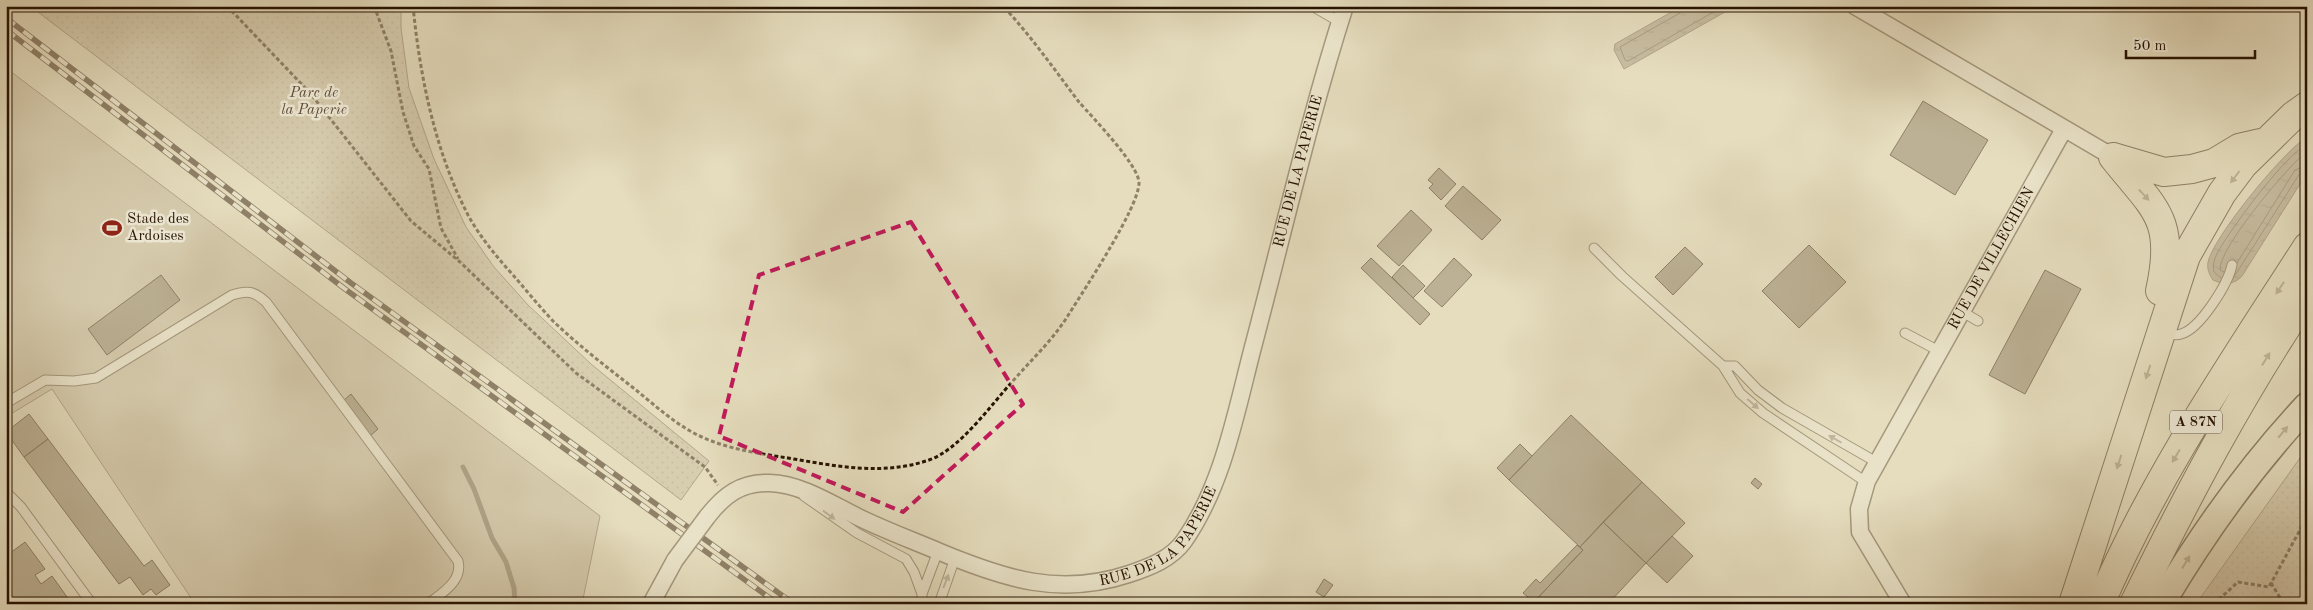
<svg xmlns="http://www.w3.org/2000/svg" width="2313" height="610" font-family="'Old Standard TT',serif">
<defs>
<pattern id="park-dots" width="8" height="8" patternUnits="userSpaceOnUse" patternTransform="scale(1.25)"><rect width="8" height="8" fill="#c5ba9e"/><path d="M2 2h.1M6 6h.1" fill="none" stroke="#a99f86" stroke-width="1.8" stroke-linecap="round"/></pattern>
<pattern id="water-ripples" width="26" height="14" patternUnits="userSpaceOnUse" patternTransform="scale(1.25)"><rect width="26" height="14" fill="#a4987e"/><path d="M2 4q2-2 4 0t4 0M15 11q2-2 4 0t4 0" fill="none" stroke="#857b65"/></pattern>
</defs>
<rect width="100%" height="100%" fill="#e5ddbe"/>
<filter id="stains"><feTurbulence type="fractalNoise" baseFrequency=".004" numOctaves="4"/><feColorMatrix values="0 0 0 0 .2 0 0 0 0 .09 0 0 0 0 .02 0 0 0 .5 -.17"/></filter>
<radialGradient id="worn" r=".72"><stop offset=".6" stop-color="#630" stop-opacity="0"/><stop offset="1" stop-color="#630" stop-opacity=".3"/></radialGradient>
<path fill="url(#park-dots)" stroke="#766650" d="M30,6H401V28L409,88L434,159L466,227L494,267L528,305L591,364L709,461L681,500Z
M2307,452V604H2196L2300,458Z"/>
<path fill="#c5ba9e" stroke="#766650" d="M6,68L600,516L582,604H195L52,389L6,417Z"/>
<path fill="url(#water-ripples)" stroke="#72624c" d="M1682,6L1732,8L1624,69L1614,50L1615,44Z
M2303,140H2307V173L2242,276C2234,285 2224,285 2213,280C2209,274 2207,269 2208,262C2214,236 2281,155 2303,140Z"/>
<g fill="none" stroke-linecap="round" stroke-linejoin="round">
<path stroke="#655540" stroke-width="1" d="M1683,6L1680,13L1620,47L1625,60L1628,61L1724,6
M2237,263L2295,170L2307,165
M2224,272L2220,270C2218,249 2288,166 2307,151
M2234,277L2300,173L2307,171
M2221,278L2214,272C2212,265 2215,257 2219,250C2231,229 2286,153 2307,145"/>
<path stroke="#72624c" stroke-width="5" d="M463,467L474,489L492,538L506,562L514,588L515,604"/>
</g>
<path fill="#897c63" stroke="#261201" d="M1923,101L1988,140L1955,195L1890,155Z
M1439,168L1456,184L1441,200L1429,188L1433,184L1428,180Z
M1463,186L1501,220L1482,240L1445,206Z
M1411,210L1432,230L1399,266L1377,246Z
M1809,245L1846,282L1799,328L1762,291Z
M1685,247L1703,264L1673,295L1655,277Z
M1371,258L1430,314L1420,325L1361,268Z
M1454,258L1472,275L1442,307L1424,291Z
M1403,265L1425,286L1413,298L1392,277Z
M2045,270L2081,289L2025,394L1989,375Z
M161,275L180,300L107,355L88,329Z
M351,394L378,429L370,436L343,401Z
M29,414L48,439L24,457L6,432Z
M1571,415L1642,482L1580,547L1509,480Z
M48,439L144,566L152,560L170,585L156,595L151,589L143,595L130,577L119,584L24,457Z
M1520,444L1532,456L1509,480L1497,468Z
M1755,478L1762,484L1758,489L1751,483Z
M1642,482L1685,523L1646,563L1603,522Z
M1603,522L1646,563L1608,604H1532L1583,550L1580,547Z
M1672,536L1693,556L1667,583L1646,563Z
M25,542L45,569L35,575L41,584L52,576L72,604H6V556Z
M1577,545L1583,550L1532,604H1521L1528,597L1523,593L1536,579L1540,583Z
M1324,579L1333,585L1324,597L1316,592Z"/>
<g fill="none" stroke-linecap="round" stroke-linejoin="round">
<defs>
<path id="lane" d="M1312,6L1340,22
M1594,248L1622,276L1723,366L1740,393L1763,413L1860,478L1867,481
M1961,311L1978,321
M1905,333L1939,351
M2165,333C2170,334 2175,336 2181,334C2200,329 2228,284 2232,265
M1723,366H1735L1758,390L1782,408L1878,463
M6,403L45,380L74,381L96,378L232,295C247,290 254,291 266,302L458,561C463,581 442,593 428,604
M6,492L21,507L92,604
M804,496L857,533L906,559L914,572L922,594
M922,604V594L938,551
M939,604L955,558"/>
<g id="street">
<path d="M1855,6L2113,157"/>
<path id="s1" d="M707,517C724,495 741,482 770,483C802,484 833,505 860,518C887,531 914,541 940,552C1005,579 1060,597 1129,574C1150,567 1171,559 1184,541C1223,485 1236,412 1253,347C1283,234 1309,118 1345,6"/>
<path d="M651,604L675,560"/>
<path id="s2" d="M1903,604L1860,532L1859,509L1867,481L2064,129"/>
</g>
<path id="primary" d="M2161,604C2203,533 2251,466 2307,406"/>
<path id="highway" d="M2113,157C2155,210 2176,218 2160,291
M2113,157L2164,172L2192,169L2214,163L2239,148L2261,143
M2073,604L2186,256L2222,193L2243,165L2293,116L2307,106
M2100,604C2154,477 2233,362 2307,247
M2134,604C2186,498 2241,394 2307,296"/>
</defs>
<use href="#lane" stroke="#564530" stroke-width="11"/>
<use href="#street" stroke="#564530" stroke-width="19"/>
<use href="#primary" stroke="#261201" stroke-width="29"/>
<use href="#highway" stroke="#261201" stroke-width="30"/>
<path stroke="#261201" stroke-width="3" stroke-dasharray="4 2.5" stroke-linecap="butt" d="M227,6L310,93L411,221L460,262L576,373L705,467L718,485
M374,6L391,51L403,112L414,146L429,169L441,228L458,259
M413,6C420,77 435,151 468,215C480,237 496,256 513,275C526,290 539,306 553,321C579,346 608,368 636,390C658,408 682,430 709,440C734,450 762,454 788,458C835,466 883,476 929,460C959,450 991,405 1012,382C1032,359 1053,340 1069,314C1084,290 1139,207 1139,183C1139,165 1092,117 1079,102C1054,69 1031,36 1003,6
M2271,583L2284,604
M2214,604L2238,582L2269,587L2307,517"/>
<use href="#lane" stroke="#eee9d5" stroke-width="9"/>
<use href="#street" stroke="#eee9d5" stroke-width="16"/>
<use href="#primary" stroke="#e5ddbe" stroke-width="26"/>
<use href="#highway" stroke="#e5ddbe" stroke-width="28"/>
<defs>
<path id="rail" d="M6,18L351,283L794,604
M6,30L345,289L778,604"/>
</defs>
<use href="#rail" stroke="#261201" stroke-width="5.5"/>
<use href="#rail" stroke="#eee9d5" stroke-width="4" stroke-dasharray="11" stroke-linecap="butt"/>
<defs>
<path id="street-bridge" d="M675,560L707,517"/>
</defs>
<use href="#street-bridge" stroke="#564530" stroke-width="19" stroke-linecap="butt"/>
<use href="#street-bridge" stroke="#eee9d5" stroke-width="16"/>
</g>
<defs><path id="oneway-solid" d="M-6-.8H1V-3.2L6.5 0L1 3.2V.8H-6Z" transform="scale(1.25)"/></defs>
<g fill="#8f8269">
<use href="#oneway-solid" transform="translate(2235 177) rotate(127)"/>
<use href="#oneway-solid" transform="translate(2144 195) rotate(47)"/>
<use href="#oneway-solid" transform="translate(2280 288) rotate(123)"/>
<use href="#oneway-solid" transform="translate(2266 359) rotate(-58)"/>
<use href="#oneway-solid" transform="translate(2148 372) rotate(108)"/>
<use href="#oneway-solid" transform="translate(2283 432) rotate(-50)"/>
<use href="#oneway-solid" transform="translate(2176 456) rotate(121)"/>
<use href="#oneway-solid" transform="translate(2119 462) rotate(108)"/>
<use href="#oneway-solid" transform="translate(2186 562) rotate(-59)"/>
</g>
<g fill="#948876">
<use href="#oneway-solid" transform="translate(1753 404) rotate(41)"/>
<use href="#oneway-solid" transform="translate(1835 439) rotate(-150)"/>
<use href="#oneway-solid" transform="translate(829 515) rotate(36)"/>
<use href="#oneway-solid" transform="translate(946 581) rotate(-69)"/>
</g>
<path d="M0 0H2313V610H0ZM911,222L1023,404L903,512L719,436L759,275Z" fill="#e5ddbe" fill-opacity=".55" fill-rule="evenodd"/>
<path fill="none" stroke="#c2185b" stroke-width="4" stroke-dasharray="10 6" stroke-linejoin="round" d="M911,222L1023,404L903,512L719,436L759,275Z"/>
<defs>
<symbol id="stadium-bare" viewBox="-9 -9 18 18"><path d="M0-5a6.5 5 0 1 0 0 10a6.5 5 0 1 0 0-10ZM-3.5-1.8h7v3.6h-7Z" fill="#8f2418" stroke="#eee9d5" stroke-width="2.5" paint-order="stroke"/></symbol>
</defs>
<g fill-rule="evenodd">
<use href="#stadium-bare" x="98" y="214" width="28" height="28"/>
</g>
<g text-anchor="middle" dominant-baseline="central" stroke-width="5" stroke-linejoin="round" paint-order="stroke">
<rect fill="#eee9d5" stroke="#625241" stroke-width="1" x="2170" y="410.5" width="52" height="23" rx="4"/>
<g font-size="14" font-weight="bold" fill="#261201">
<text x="2196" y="422">A 87N</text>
</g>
<g font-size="15" font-style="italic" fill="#5e4d38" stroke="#eee9d5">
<text x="314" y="93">Parc de<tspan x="314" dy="17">la Paperie</tspan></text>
</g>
<g font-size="15" fill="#261201" stroke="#eee9d5">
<text stroke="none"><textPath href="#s1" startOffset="908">RUE DE LA PAPERIE</textPath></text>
<text stroke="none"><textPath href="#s2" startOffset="391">RUE DE VILLECHIEN</textPath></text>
<text stroke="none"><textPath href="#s1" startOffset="502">RUE DE LA PAPERIE</textPath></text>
</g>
<g font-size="15" fill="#261201" stroke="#eee9d5" text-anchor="start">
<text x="127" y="219">Stade des<tspan x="127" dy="17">Ardoises</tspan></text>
</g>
</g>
<rect width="2313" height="610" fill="none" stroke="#e5ddbe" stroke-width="25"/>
<rect x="8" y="8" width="2298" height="595" fill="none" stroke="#261201" stroke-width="2.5"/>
<rect x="12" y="12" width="2288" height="585" fill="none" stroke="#261201"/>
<path d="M2126 50v8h129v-8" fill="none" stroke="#261201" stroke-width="2.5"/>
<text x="2133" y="50" font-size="15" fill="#261201" stroke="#eee9d5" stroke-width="4" paint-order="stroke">50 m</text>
<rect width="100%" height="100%" filter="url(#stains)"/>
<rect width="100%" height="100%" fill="url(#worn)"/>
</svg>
